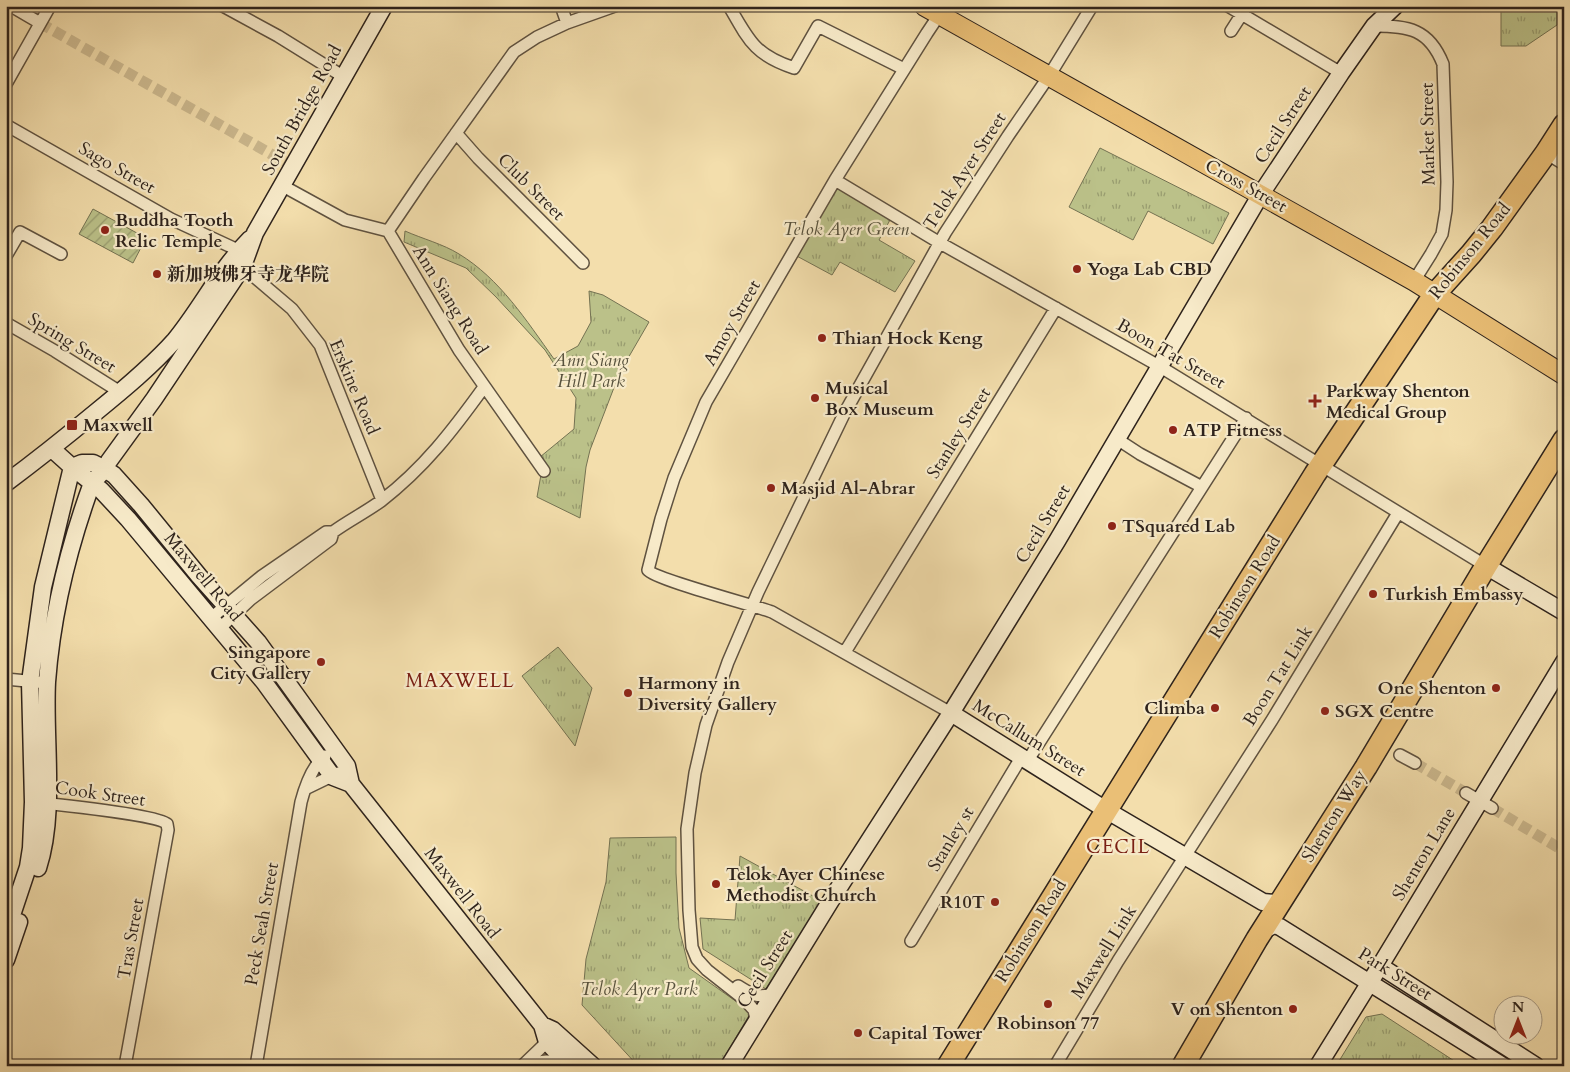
<svg xmlns="http://www.w3.org/2000/svg" width="1570" height="1072" font-family="Cardo,'Noto Serif SC',serif">
<defs>
<pattern id="grass-tufts" width="24" height="20" patternUnits="userSpaceOnUse" patternTransform="scale(1.25)"><rect width="24" height="20" fill="#bbc189"/><path d="M3 7l-1-3M5 7V3M7 7l1-3M15 17l-1-3M17 17v-4M19 17l1-3" fill="none" stroke="#989c6f"/></pattern>
<pattern id="garden-furrows" width="10" height="10" patternUnits="userSpaceOnUse" patternTransform="scale(1.25)"><rect width="10" height="10" fill="#bbc189"/><path d="M-1 1l2-2M0 10L10 0M9 11l2-2" fill="none" stroke="#989c6f"/></pattern>
</defs>
<rect width="100%" height="100%" fill="#f3deac"/>
<filter id="stains"><feTurbulence type="fractalNoise" baseFrequency=".004" numOctaves="4"/><feColorMatrix values="0 0 0 0 .2 0 0 0 0 .09 0 0 0 0 .02 0 0 0 .5 -.17"/></filter>
<radialGradient id="worn" r=".72"><stop offset=".6" stop-color="#630" stop-opacity="0"/><stop offset="1" stop-color="#630" stop-opacity=".3"/></radialGradient>
<path fill="url(#grass-tufts)" stroke="#747252" d="M1501,6H1557V25L1526,46H1501Z
M1100,148L1229,213L1213,244L1148,211L1133,240L1069,207Z
M835,180L890,220L879,240L915,261L895,292L840,262L832,275L793,254Z
M405,231C423,239 443,244 459,254C500,279 526,320 554,359L578,346L591,322L589,291L603,295L649,322L620,372L590,450L586,467L580,518L537,497L542,469L540,457L574,429L576,398L545,350L496,297L466,268L404,242Z
M558,647L592,688L575,746L522,676Z
M676,837V873L679,928L689,968L751,1012L719,1066H638L582,1005L586,959L606,882L610,838Z
M740,856L822,901L766,989L703,949L700,918L735,920Z
M1382,1014L1462,1066H1336L1366,1017Z"/>
<path fill="url(#garden-furrows)" stroke="#747252" d="M93,209L146,238L133,263L79,234Z"/>
<g fill="none" stroke-linecap="round" stroke-linejoin="round">
<path stroke="#ccb98f" stroke-width="11" stroke-dasharray="11 5.5" stroke-linecap="butt" d="M40,23L294,167
M1415,763L1466,793
M1492,808L1564,851"/>
<defs>
<path id="street" d="M11,6L40,23
M223,6L278,36L344,77
M561,6L567,23
M729,6C749,41 755,55 794,68L818,26L904,69
M945,6L927,33L835,180L706,402L674,478L661,519L648,570C654,579 753,605 772,612L951,713
M1228,6L1341,73
M1374,26C1409,26 1429,29 1443,64L1447,182L1446,210L1442,234L1431,254L1414,281
M1231,31L1247,6
M6,84L50,6
M6,125L171,219L238,250
M456,133L478,158L583,263
M1546,153L1564,164
M835,180L940,243L1159,366L1486,566
M283,186L345,220L388,231
M388,231L424,178L514,52L537,37L567,23L615,6
M388,231L459,350L544,471
M6,256L20,232L61,254
M238,263L292,309L320,345L382,500
M6,323L55,351L120,392
M1117,439L1140,454L1202,487
M211,618L262,576L326,532H333C348,521 366,512 381,501C424,468 453,430 484,387
M220,628L251,599L331,539L333,532
M845,652L1056,308
M6,679L47,683
M1400,755L1415,763
M1028,760L1246,418
M305,789L338,773
M1466,793L1492,808
M42,803C61,805 158,815 167,824L168,830L125,1066
M911,941L1022,756
M738,986C752,995 757,998 773,994
M756,1020L754,1010L745,1000L707,970L697,959L692,947L689,910L687,829L695,773L706,725L728,662L758,592L844,414L945,233L1008,136L1049,76L1092,6
M256,1066L301,802C305,787 312,766 325,756
M522,1066L547,1042L550,1036
M525,1066C540,1061 554,1058 567,1065
M1055,1066L1118,961L1272,720L1398,513"/>
<path id="secondary" d="M52,449L72,467L101,490L128,519L264,682L333,777L351,784
M6,483C37,460 67,436 96,412C123,390 152,366 175,340C202,307 220,269 250,239
M1486,566L1564,612
M951,713L1106,810L1263,902L1274,903L1282,900
M38,868C56,813 44,740 47,682C52,615 69,546 92,483L105,469L109,461L154,399L243,266L255,233L384,6
M1264,930L1274,925L1280,927L1503,1066
M6,933L28,867L31,848L33,802L30,682L43,587L72,467L82,463H93L105,469L114,475L141,505L199,576L258,642L347,766L351,784L542,1025L547,1042L570,1066
M6,960L19,922
M1380,966L1536,1066
M542,1025L553,1030L593,1066
M729,1066L838,889L951,713L1057,541L1261,194L1341,73L1374,26L1395,6
M1318,1066L1380,966L1564,662"/>
<path id="primary" d="M924,6L1414,281L1564,375"/>
<path id="highway" d="M948,1066L1315,474L1434,295L1471,254L1492,228L1546,153L1564,125
M1183,1066L1257,939L1366,767L1486,566L1564,440"/>
</defs>
<use href="#street" stroke="#5f5240" stroke-width="14"/>
<use href="#secondary" stroke="#2e231c" stroke-width="19"/>
<use href="#primary" stroke="#2e231c" stroke-width="21"/>
<use href="#highway" stroke="#2e231c" stroke-width="24"/>
<use href="#street" stroke="#f7eac9" stroke-width="11"/>
<use href="#secondary" stroke="#f7eac9" stroke-width="16"/>
<use href="#primary" stroke="#eabf76" stroke-width="19"/>
<use href="#highway" stroke="#eabf76" stroke-width="21"/>
</g>
<g fill="#8f2418" stroke="#f7eac9" stroke-width="2">
<circle cx="105" cy="230" r="5"/>
<circle cx="1077" cy="269" r="5"/>
<circle cx="157" cy="274" r="5"/>
<circle cx="822" cy="338" r="5"/>
<circle cx="815" cy="398" r="5"/>
<path d="M1312.5 393.5h5v5h5v5h-5v5h-5v-5h-5v-5h5z"/>
<rect x="66" y="419" width="12" height="12" rx="2.5"/>
<circle cx="1173" cy="430" r="5"/>
<circle cx="771" cy="488" r="5"/>
<circle cx="1112" cy="526" r="5"/>
<circle cx="1373" cy="594" r="5"/>
<circle cx="321" cy="662" r="5"/>
<circle cx="1496" cy="688" r="5"/>
<circle cx="628" cy="693" r="5"/>
<circle cx="1215" cy="708" r="5"/>
<circle cx="1325" cy="711" r="5"/>
<circle cx="716" cy="884" r="5"/>
<circle cx="995" cy="902" r="5"/>
<circle cx="1048" cy="1004" r="5"/>
<circle cx="1293" cy="1009" r="5"/>
<circle cx="858" cy="1033" r="5"/>
</g>
<g text-anchor="middle" dominant-baseline="central" stroke-width="4.5" stroke-linejoin="round" paint-order="stroke">
<g font-size="18" fill="#2e231c" stroke="#f7eac9">
<text transform="translate(302 110) rotate(-61)">South Bridge Road</text>
<text transform="translate(1283 125) rotate(-57)">Cecil Street</text>
<text transform="translate(1428 134) rotate(-91)">Market Street</text>
<text transform="translate(117 168) rotate(30)">Sago Street</text>
<text transform="translate(965 171) rotate(-57)">Telok Ayer Street</text>
<text transform="translate(1246 186) rotate(29)">Cross Street</text>
<text transform="translate(531 187) rotate(45)">Club Street</text>
<text transform="translate(1470 251) rotate(-51)">Robinson Road</text>
<text transform="translate(450 300) rotate(58)">Ann Siang Road</text>
<text transform="translate(732 323) rotate(-60)">Amoy Street</text>
<text transform="translate(72 343) rotate(31)">Spring Street</text>
<text transform="translate(1171 354) rotate(30)">Boon Tat Street</text>
<text transform="translate(354 387) rotate(67)">Erskine Road</text>
<text transform="translate(959 433) rotate(-58)">Stanley Street</text>
<text transform="translate(1043 524) rotate(-59)">Cecil Street</text>
<text transform="translate(203 577) rotate(50)">Maxwell Road</text>
<text transform="translate(1245 587) rotate(-58)">Robinson Road</text>
<text transform="translate(1278 676) rotate(-58)">Boon Tat Link</text>
<text transform="translate(1029 738) rotate(32)">McCallum Street</text>
<text transform="translate(100 794) rotate(8)">Cook Street</text>
<text transform="translate(1334 816) rotate(-58)">Shenton Way</text>
<text transform="translate(951 839) rotate(-59)">Stanley st</text>
<text transform="translate(1424 854) rotate(-59)">Shenton Lane</text>
<text transform="translate(462 893) rotate(52)">Maxwell Road</text>
<text transform="translate(262 924) rotate(-80)">Peck Seah Street</text>
<text transform="translate(1031 931) rotate(-58)">Robinson Road</text>
<text transform="translate(131 939) rotate(-80)">Tras Street</text>
<text transform="translate(1104 952) rotate(-58)">Maxwell Link</text>
<text transform="translate(765 969) rotate(-58)">Cecil Street</text>
<text transform="translate(1395 974) rotate(32)">Park Street</text>
</g>
<g font-size="18" font-weight="bold" fill="#2e231c" stroke="#f7eac9" text-anchor="start">
<text x="115" y="220">Buddha Tooth<tspan x="115" dy="21">Relic Temple</tspan></text>
<text x="1087" y="269">Yoga Lab CBD</text>
<text x="167" y="274">新加坡佛牙寺龙华院</text>
<text x="832" y="338">Thian Hock Keng</text>
<text x="825" y="388">Musical<tspan x="825" dy="21">Box Museum</tspan></text>
<text x="1326" y="391">Parkway Shenton<tspan x="1326" dy="21">Medical Group</tspan></text>
<text x="83" y="425">Maxwell</text>
<text x="1183" y="430">ATP Fitness</text>
<text x="781" y="488">Masjid Al-Abrar</text>
<text x="1122" y="526">TSquared Lab</text>
<text x="1383" y="594">Turkish Embassy</text>
<text x="311" y="652" text-anchor="end">Singapore<tspan x="311" dy="21">City Gallery</tspan></text>
<text x="638" y="683">Harmony in<tspan x="638" dy="21">Diversity Gallery</tspan></text>
<text x="1486" y="688" text-anchor="end">One Shenton</text>
<text x="1205" y="708" text-anchor="end">Climba</text>
<text x="1335" y="711">SGX Centre</text>
<text x="726" y="874">Telok Ayer Chinese<tspan x="726" dy="21">Methodist Church</tspan></text>
<text x="985" y="902" text-anchor="end">R10T</text>
<text x="1283" y="1009" text-anchor="end">V on Shenton</text>
<text x="1048" y="1023" text-anchor="middle">Robinson 77</text>
<text x="868" y="1033">Capital Tower</text>
</g>
<g font-size="18" font-style="italic" fill="#58523d" stroke="#f7eac9">
<text x="846" y="229">Telok Ayer Green</text>
<text x="591" y="360">Ann Siang<tspan x="591" dy="21">Hill Park</tspan></text>
<text x="639" y="989">Telok Ayer Park</text>
</g>
<g font-size="19" letter-spacing="1" fill="#7a1f14" stroke="#f7eac9">
<text x="460" y="681">MAXWELL</text>
<text x="1118" y="847">CECIL</text>
</g>
</g>
<rect width="1570" height="1072" fill="none" stroke="#f3deac" stroke-width="25"/>
<rect x="8" y="8" width="1555" height="1057" fill="none" stroke="#2e231c" stroke-width="2.5"/>
<rect x="12" y="12" width="1545" height="1047" fill="none" stroke="#2e231c"/>
<g transform="translate(1518 1020)"><circle r="24" fill="#f7eac9" stroke="#a79a84"/>
<path d="M0-4L9 19L0 12L-9 19Z" fill="#8f2418"/>
<text y="-8" font-size="14" font-weight="bold" text-anchor="middle" fill="#2e231c">N</text>
</g>
<rect width="100%" height="100%" filter="url(#stains)"/>
<rect width="100%" height="100%" fill="url(#worn)"/>
</svg>
